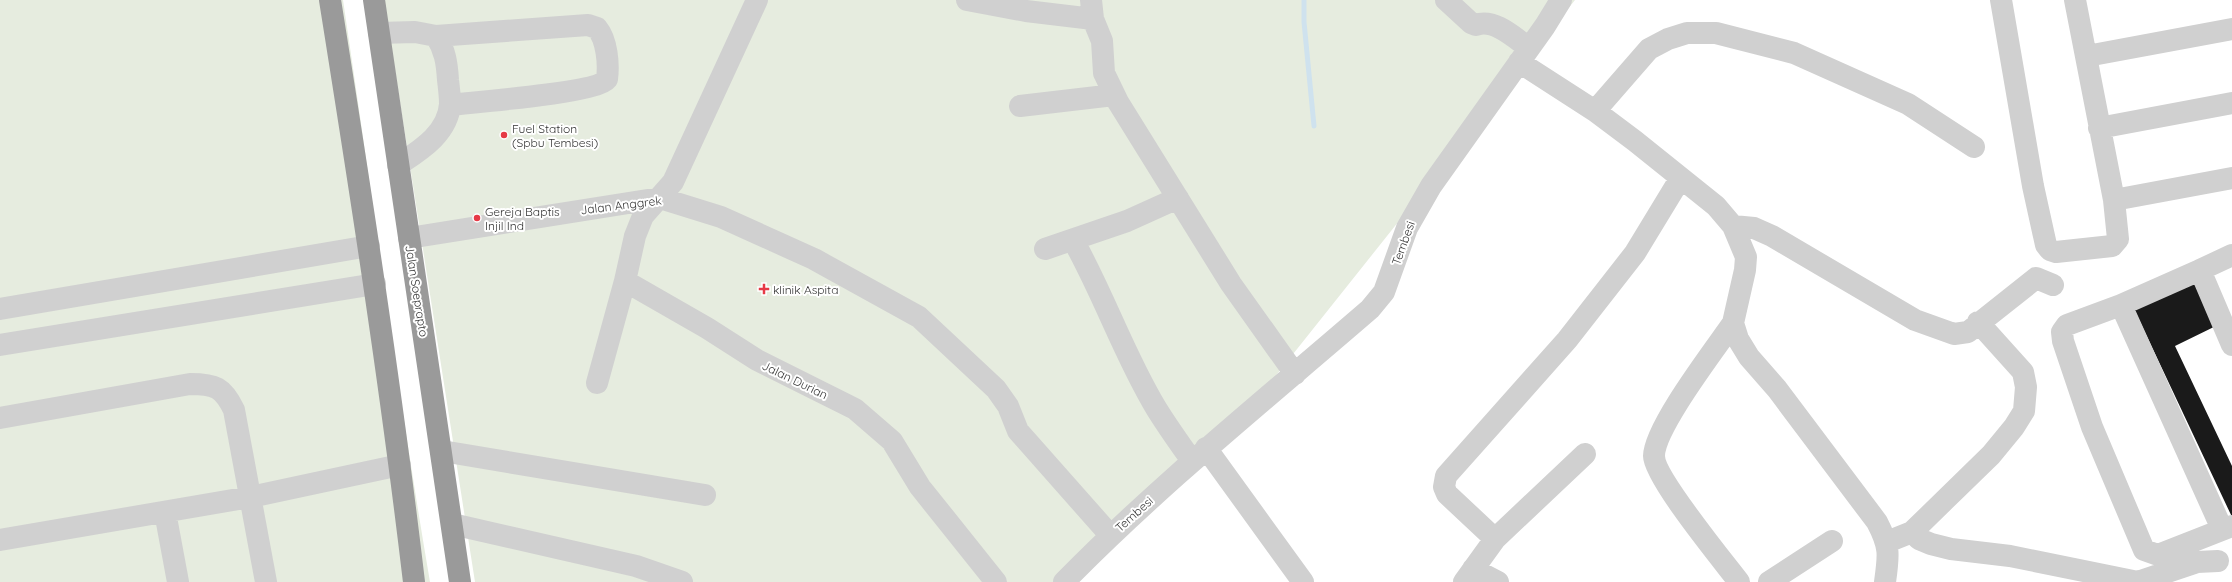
<svg xmlns="http://www.w3.org/2000/svg" width="2232" height="582" font-family="Quicksand,sans-serif">
<rect width="100%" height="100%" fill="#fff"/>
<path fill="#e6ecdf" d="M0,0H343C372,194 397,389 430,582H0Z
M384,0H1575L1215,452L1071,582H475Z"/>
<g fill="none" stroke-linecap="round" stroke-linejoin="round">
<path stroke="#cfe2ee" stroke-width="5" d="M1304,0V22L1314,126"/>
</g>
<path fill="#1a1a1a" d="M2200,277L2222,323L2175,346L2232,466V517L2134,309Z"/>
<g fill="none" stroke-linecap="round" stroke-linejoin="round">
<path stroke="#d0d0d0" stroke-width="22" d="M757,0L673,182L643,216L635,236L625,281L707,328L757,360L855,409L892,441L920,487L996,582
M967,0L1026,11L1093,19
M1091,0L1093,19L1102,41L1104,73L1118,102L1231,284L1295,374
M1446,0L1471,23L1476,25C1494,18 1515,38 1529,48
M2001,0L2033,186L2046,245L2050,250L2056,252L2112,246L2118,239L2114,200L2075,0
M379,33L415,32L436,36C445,50 447,63 448,80C449,88 450,96 450,104C448,134 419,151 398,165
M436,36L588,25L597,28C607,40 609,64 607,79C597,93 474,102 450,105
M2087,56L2232,29
M1519,62L1595,111L1635,141L1716,206L1733,226L1746,257L1745,270L1733,323L1738,339L1749,357L1777,389L1877,522C1890,547 1889,554 1885,582
M1020,106L1114,95
M1595,111L1649,49L1668,39L1687,33H1716L1794,53L1908,104L1974,147
M2099,128L2232,103
M2114,200L2232,178
M1733,226L1754,228L1772,236L1915,320L1954,334L1968,332L2036,278L2053,285
M409,238L660,198L721,217L814,259L919,317L996,389L1008,406L1018,431L1110,535
M1073,240C1104,295 1124,355 1156,408C1167,426 1180,444 1192,461
M1045,249L1127,221L1178,198
M2200,270L2232,255
M2121,305L2222,529
M0,309L369,246
M1733,323C1715,349 1654,428 1654,456C1654,477 1723,561 1739,582
M0,345L375,284
M2232,345L2200,270L2121,305L2067,325L2062,332L2063,341L2092,427L2144,550L2158,555L2232,526
M597,383L625,281
M0,418L190,384C215,384 223,387 234,410L266,582
M1206,448L1303,582
M442,451L705,495
M165,512L178,582
M452,524L636,566L682,582
M1912,532L1919,539L1931,544L1951,549L2010,556L2138,582
M1495,539L1585,454
M0,540L250,497L400,465
M1887,542L1912,532L1991,455L2014,427L2024,411L2026,387L2023,372L1978,322
M1473,569L1498,582
M1064,582C1160,484 1266,399 1370,309L1384,292L1407,228L1431,186L1545,26L1561,0
M1464,582L1495,539L1447,494L1444,487L1446,476L1567,340L1635,253L1680,179
M1769,582L1832,541
M2138,582L2197,562L2218,561"/>
<path stroke="#9a9a9a" stroke-width="22" d="M330,0C361,194 391,387 414,582
M374,0L460,582"/>
</g>
<g fill="#e63946" stroke="#fff" stroke-width="1.5">
<circle cx="504" cy="135" r="4"/>
<circle cx="477" cy="218" r="4"/>
<path d="M762 283h4v4h4v4h-4v4h-4v-4h-4v-4h4z"/>
</g>
<g text-anchor="middle" dominant-baseline="central" stroke-width="4" stroke-linejoin="round" paint-order="stroke">
<g font-size="12" fill="#333" stroke="#fff" text-anchor="start">
<text x="512" y="128">Fuel Station<tspan x="512" dy="14">(Spbu Tembesi)</tspan></text>
<text x="485" y="211">Gereja Baptis<tspan x="485" dy="14">Injil Ind</tspan></text>
<text x="773" y="289">klinik Aspita</text>
</g>
<g font-size="12" fill="#333" stroke="#fff">
<text transform="translate(621 205) rotate(-7)">Jalan Anggrek</text>
<text transform="translate(1403 243) rotate(-70)">Tembesi</text>
<text transform="translate(417 291) rotate(81)">Jalan Soeprapto</text>
<text transform="translate(795 380) rotate(26)">Jalan Durian</text>
<text transform="translate(1134 514) rotate(-42)">Tembesi</text>
</g>
</g>
</svg>
